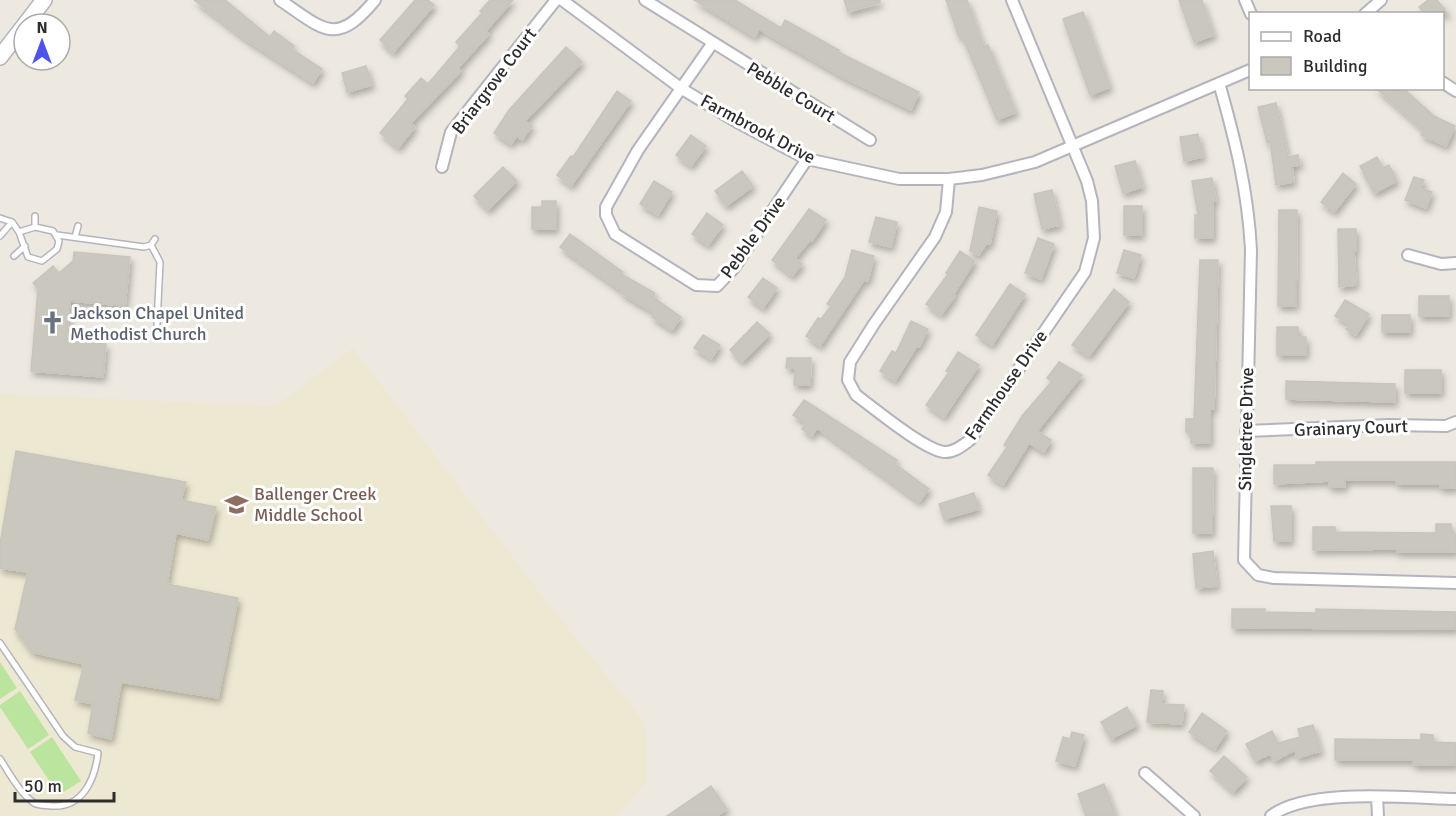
<svg xmlns="http://www.w3.org/2000/svg" width="1456" height="816" font-family="Signika,sans-serif">
<defs>
<filter id="shadow"><feDropShadow dx="2.5" dy="4.5" stdDeviation="3" flood-color="#0004"/></filter>
</defs>
<rect width="100%" height="100%" fill="#ede9e0"/>
<path fill="#ede8d2" d="M353,348L547,602L645,723L647,781L616,816H0V394L275,406Z"/>
<path fill="#bbe49f" d="M0,662L17,688L0,699Z
M20,691L49,735L28,749L0,707V705Z
M52,737L81,781L59,795L30,752Z"/>
<path fill="#c9c7be" stroke="#c8c6ba" stroke-width="1.5" filter="url(#shadow)" d="M194,0H225L270,37L274,31L294,46L292,49L322,69L313,83L245,39Z
M415,0H428L434,5L393,53L380,40Z
M490,0H513L486,31L489,34L458,68L461,71L411,123L415,127L398,148L380,133L408,99L405,96L421,78L428,84L460,46L456,42L482,13L480,11Z
M694,0H735L781,28L785,20L839,50L838,52L919,92L911,110L845,78L759,29L755,37Z
M844,0H880V3L848,12Z
M946,0H967L984,47L988,45L1016,112L997,120L962,36L959,37Z
M1179,0H1202L1214,35L1194,42Z
M1428,0H1437L1448,14H1425L1419,7Z
M1083,12L1110,87L1090,95L1063,19Z
M566,47L582,62L525,121L532,126L522,140L517,136L511,144L494,133L509,110Z
M366,66L372,85L347,92L342,73Z
M1376,88H1403L1434,116L1455,126L1446,146L1421,135L1423,130Z
M617,91L631,101L571,186L557,175L571,156L573,157Z
M1276,103L1288,157L1298,155L1300,165L1292,166L1294,182L1276,185L1270,141L1267,142L1258,107Z
M1198,134L1203,157L1184,161L1180,137Z
M691,135L706,146L691,166L676,155Z
M1377,157L1383,168L1389,165L1397,181L1374,193L1360,166Z
M1135,161L1143,187L1123,193L1115,166Z
M503,167L517,181L488,210L474,196Z
M742,171L753,186L726,206L715,191Z
M1343,173L1356,184L1334,212L1321,202Z
M1414,177L1424,180L1421,188L1432,192L1426,208L1405,200Z
M1212,178L1216,201H1213V238H1195V215H1198L1192,181Z
M654,181L672,192L658,215L640,204Z
M1052,190L1060,225L1042,229L1034,194Z
M542,201H556V229H532V207H542Z
M1124,206H1142V235H1124Z
M979,207L997,211L990,244H986L979,255L970,251Z
M809,209L826,220L812,241L810,240L795,258L802,264L792,276L772,260Z
M1279,210H1297L1296,306H1278Z
M707,213L723,225L708,245L692,234Z
M876,217L897,222L891,247L869,242Z
M1338,229H1356V251H1354L1356,285L1339,287Z
M570,234L623,272L621,274L655,293L653,297L681,317L672,330L652,317L655,313L622,294L623,292L560,247Z
M1038,238L1054,244L1041,279L1025,273Z
M852,250L874,256L868,281L864,280L820,346L806,336L818,318L821,319L831,306L827,304L845,277Z
M1124,250L1141,255L1134,278L1117,273Z
M960,251L975,261L953,295L955,296L941,315L926,304L948,274L946,273Z
M74,252L130,257L125,306L70,301L66,341L106,344L103,377L31,371L38,289L33,283L53,266L59,273L73,261Z
M1200,260H1218L1214,409H1210V443H1191V432H1186V419H1194Z
M763,278L777,288L763,308L748,297Z
M1010,284L1025,294L992,345L976,335Z
M1114,289L1129,302L1089,356L1072,345Z
M1419,296H1449V316H1419Z
M1345,300L1369,314L1356,335L1346,329L1349,324L1335,316Z
M1382,315H1410V332H1382Z
M911,321L928,329L919,347L917,346L895,381L880,371L892,351L896,353Z
M757,322L770,334L742,362L730,350Z
M1277,327H1298V337H1306V355H1277Z
M703,335L720,345L711,359L694,348Z
M958,352L979,365L944,417L926,405L949,372L946,371Z
M787,358H811L810,385H794L795,368H786Z
M1059,362L1082,375L1037,431L1051,440L1044,452L1029,443L1003,485L988,475L1007,447L1004,445L1022,416L1052,381L1047,378Z
M1405,370H1441V393H1405Z
M1286,381L1395,384V402L1286,399Z
M804,400L897,460L895,464L929,489L919,502L817,428L812,436L802,429L806,423L793,415Z
M16,451L186,482L181,500L216,507L208,540L176,533L167,584L238,598L218,698L121,682L111,739L88,733L93,704L75,700L84,664L32,652L15,629L28,572L0,568V544Z
M1316,462H1456V488H1440V484H1396V480H1345V487H1329V481L1274,484V465H1316Z
M1193,468H1213L1212,533H1193Z
M974,493L979,509L944,519L939,504Z
M1271,506H1291V541H1274Z
M1436,524H1451V534H1456V552H1397V549L1313,550V527H1335V532L1436,533Z
M1213,551L1217,586L1196,588L1193,554Z
M1232,609H1265V612L1316,613V609L1456,612V629L1232,628Z
M1151,690L1163,691L1162,704L1184,705L1182,724L1147,722Z
M1127,707L1137,725L1111,739L1101,722Z
M1202,713L1227,731L1215,749L1189,732Z
M1313,725L1321,751L1297,758L1295,750L1274,761L1270,754L1255,761L1246,744L1272,731L1278,743L1300,737L1298,729Z
M1072,732L1084,735L1075,766L1056,761L1063,737L1070,739Z
M1421,734L1433,735V742L1456,743V765H1413V760H1335V739L1421,740Z
M1224,756L1247,777L1233,792L1210,771Z
M1104,784L1116,816H1086L1078,794Z
M711,786L727,809L717,816H667Z"/>
<g fill="none" stroke-linecap="round" stroke-linejoin="round">
<defs>
<path id="lane" d="M35,216V227
M0,218L12,222L19,232
M35,227L53,231L59,241L57,249L42,261L28,257L19,232Z
M57,235L144,247L151,245L155,239
M0,236L12,222
M75,237L78,226
M151,245L160,262L157,324
M14,256L25,246
M0,643L63,736L75,747L98,753C95,779 83,808 52,806C46,805 39,806 34,803C19,792 10,774 0,759"/>
<path id="street" d="M280,0C324,30 336,47 375,0
M562,0L682,89L737,122L807,159L899,179H949L982,175L1035,162L1250,70
M645,0L870,140
M1245,0L1251,14
M1365,14L1381,0
M712,44L638,150L606,207V215L615,234L696,285L717,286L734,268L807,159
M1442,82L1456,91
M1219,83C1235,139 1248,191 1251,250L1244,560L1258,575L1274,578L1456,583
M442,167L451,132L556,0
M949,179L946,212L935,237L874,324L850,362L848,380L856,395C875,409 923,449 944,452C954,453 963,445 970,440L1085,272L1094,238L1092,201L1087,181L1012,0
M1408,255L1441,264L1456,263
M1246,431L1390,425L1446,426L1456,422
M1145,773L1194,816
M1377,797L1378,816
M1271,816C1308,787 1410,798 1456,799"/>
<path id="secondary" d="M0,57L44,0"/>
</defs>
<use href="#lane" stroke="#b4b4bf" stroke-width="8"/>
<use href="#street" stroke="#b4b4bf" stroke-width="14"/>
<use href="#secondary" stroke="#b4b4bf" stroke-width="18"/>
<use href="#lane" stroke="#fff" stroke-width="5"/>
<use href="#street" stroke="#fff" stroke-width="10"/>
<use href="#secondary" stroke="#fff" stroke-width="15"/>
</g>
<defs>
<symbol id="church-bare" viewBox="-9 -9 18 18"><path d="M-1.2-6h2.4v3.5h3.3v2.4h-3.3V6h-2.4V-.1h-3.3v-2.4h3.3Z" fill="#6b7280" stroke="#fff" stroke-width="2.5" paint-order="stroke"/></symbol>
<symbol id="school-bare" viewBox="-9 -9 18 18"><path d="M0-5L7-2L0 1L-7-2ZM-4 1L0 2.5L4 1V4Q0 6-4 4Z" fill="#8d6e63" stroke="#fff" stroke-width="2.5" paint-order="stroke"/></symbol>
</defs>
<g fill-rule="evenodd">
<use href="#church-bare" x="36" y="306" width="33" height="33"/>
<use href="#school-bare" x="220" y="488" width="33" height="33"/>
</g>
<g text-anchor="middle" dominant-baseline="central" stroke-width="6" stroke-linejoin="round" paint-order="stroke">
<g font-size="18" fill="#2d2d2d" stroke="#fff">
<text transform="translate(494 81) rotate(-53)">Briargrove Court</text>
<text transform="translate(791 92) rotate(31)">Pebble Court</text>
<text transform="translate(758 129) rotate(28)">Farmbrook Drive</text>
<text transform="translate(753 237) rotate(-54)">Pebble Drive</text>
<text transform="translate(1006 385) rotate(-55)">Farmhouse Drive</text>
<text transform="translate(1351 428) rotate(-2)">Grainary Court</text>
<text transform="translate(1246 429) rotate(-89)">Singletree Drive</text>
</g>
<g font-size="18" fill="#5b616d" stroke="#fff" text-anchor="start">
<text x="70" y="313">Jackson Chapel United<tspan x="70" dy="21">Methodist Church</tspan></text>
</g>
<g font-size="18" fill="#785e54" stroke="#fff" text-anchor="start">
<text x="254" y="494">Ballenger Creek<tspan x="254" dy="21">Middle School</tspan></text>
</g>
</g>
<rect x="1249" y="12" width="195" height="78" fill="#ffffff" stroke="#ababab" stroke-width="1.5"/>
<rect x="1261" y="32" width="30" height="9" fill="#ffffff" stroke="#ababab" stroke-width="1.5"/>
<text x="1303" y="42" font-size="18" fill="#2d2d2d">Road</text>
<rect x="1261" y="57" width="30" height="18" fill="#c9c7be" stroke="#ababab" stroke-width="1.5"/>
<text x="1303" y="72" font-size="18" fill="#2d2d2d">Building</text>
<g transform="translate(42 42)"><circle r="28" fill="#ffffff" stroke="#ababab" stroke-width="1.5"/>
<path d="M0-4.5L10 22L0 15L-10 22Z" fill="#4f52eb"/>
<text y="-9" font-size="16" font-weight="bold" text-anchor="middle" fill="#2d2d2d">N</text>
</g>
<path d="M15 792v9h99v-9" fill="none" stroke="#2d2d2d" stroke-width="3"/>
<text x="24" y="792" font-size="18" fill="#2d2d2d" stroke="#ffffff" stroke-width="4.5" paint-order="stroke">50 m</text>
</svg>
